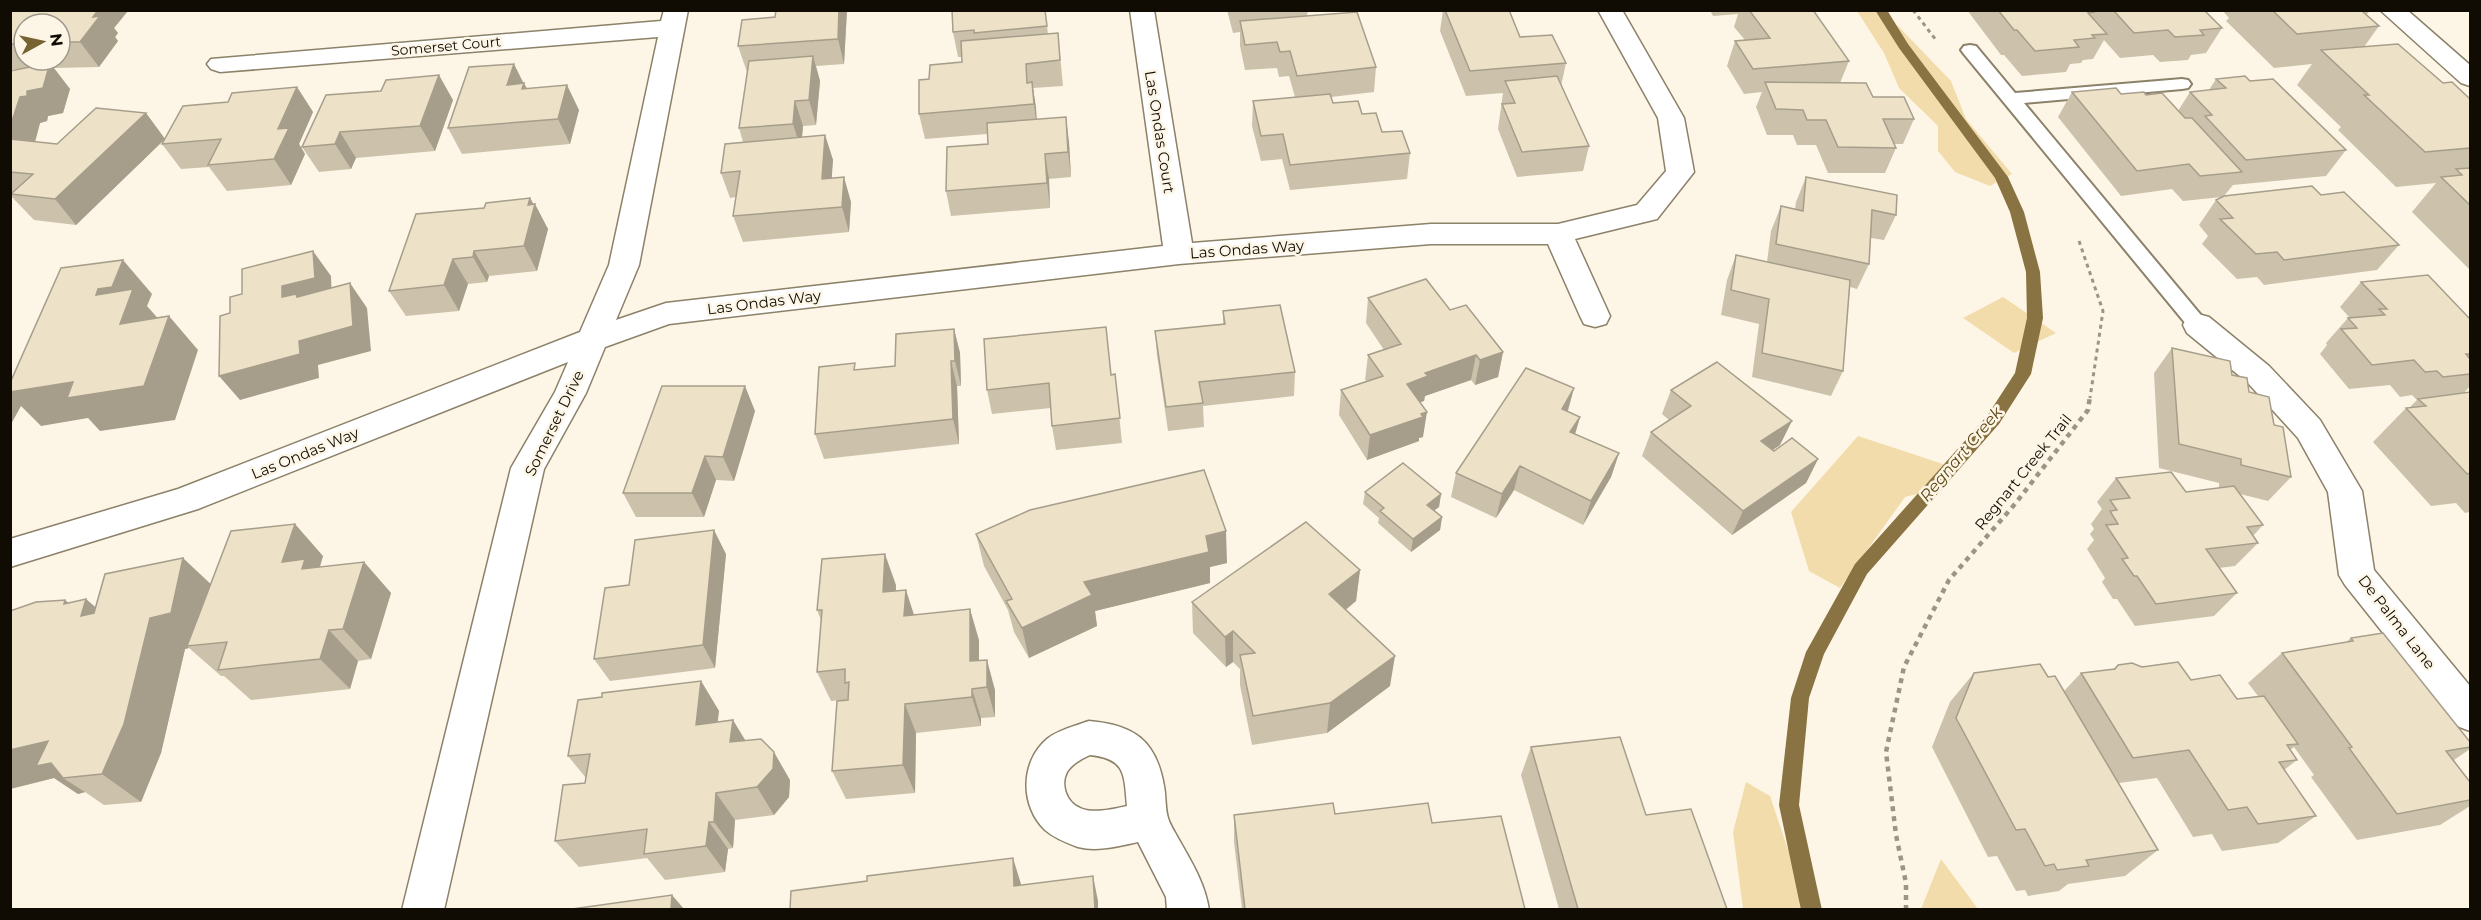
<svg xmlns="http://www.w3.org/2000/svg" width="2481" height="920" font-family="Montserrat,sans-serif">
<rect width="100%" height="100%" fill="#fdf6e6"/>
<path fill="#f3dcab" d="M1857,11H1874L1899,27L1951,81L1966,119L2012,174L1990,186L1955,172L1938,151V126L1899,88L1884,53Z
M2003,297L2056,333L2014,353L1963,318Z
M1858,436L1946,465L1949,486L1905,497L1840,588L1809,571L1791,512Z
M1746,782L1770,796L1797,876L1800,909H1743L1733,832Z
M1941,859L1978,909H1921Z"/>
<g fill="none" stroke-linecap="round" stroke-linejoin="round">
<path fill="#897342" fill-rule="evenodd" d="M1875,10H1887L1908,44L2008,177L2024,212L2040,272L2043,318L2031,374L1999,424L1867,574L1824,654L1809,698L1799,805L1822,910H1801L1779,805L1791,698L1806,652L1855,564L1987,416L2015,373L2027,318L2026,272L2010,212L1995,178L1899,48Z"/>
<defs>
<path id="service" d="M1970,45L1976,46L2015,93L2182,79L2188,80L2191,84L2188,88L2182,89L2024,103L2205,320L2208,325L2205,330L2198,332L2191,330L1964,54L1961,50L1964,46Z"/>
<path id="minor" d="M664,10H688L639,265L616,320L666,303L1163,246L1130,10H1154L1192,243L1431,224H1558L1637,205L1666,171L1658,118L1598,10H1622L1684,118L1694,172L1657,219L1575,239L1610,316L1606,324L1595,327L1584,324L1580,316L1548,244H1431L1179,264L669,324L605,347L586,393L544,469L444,910H402L511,468L555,392L568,362L198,509L10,567V539L178,489L580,332L609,265L658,37L220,72L211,69L207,64L211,59L661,21Z
M2198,314L2209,317L2269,366L2320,420L2362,491L2374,570L2470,686V731L2457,726L2345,585L2339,575L2328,492L2298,438L2247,382L2187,333L2183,325L2187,317Z
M1089,721C1134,725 1156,740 1164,786C1166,796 1165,808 1168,818C1170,825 1175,832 1178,838C1191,861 1205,883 1209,910H1167L1166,897L1138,842C1119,846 1097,852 1078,847C1067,843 1054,838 1045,830C1020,806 1020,762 1047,739C1058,730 1075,726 1089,721ZM1090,755C1126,759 1124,774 1127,806C1113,809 1093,814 1080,808C1067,803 1060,785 1067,772C1072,764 1081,759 1090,755Z"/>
<path id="tertiary" d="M2380,10H2407L2470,65V86L2461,83Z"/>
</defs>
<use href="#service" stroke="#8c8169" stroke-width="4"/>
<use href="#minor" stroke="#8c8169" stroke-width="3"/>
<use href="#tertiary" stroke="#8c8169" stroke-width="3"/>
<path stroke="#9b9588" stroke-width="3" stroke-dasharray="4 4" stroke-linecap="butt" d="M1913,10L1936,40
M2079,241L2103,311L2090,398"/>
<path stroke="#9b9588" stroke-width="4.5" stroke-dasharray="5 5" stroke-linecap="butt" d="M1906,910V883L1896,835L1886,752L1904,667L1949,580L2015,504L2088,410L2090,396"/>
<use href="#service" fill="#fff" fill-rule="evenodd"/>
<use href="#minor" fill="#fff" fill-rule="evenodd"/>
<use href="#tertiary" fill="#fff" fill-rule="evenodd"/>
</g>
<path fill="#ccc2ab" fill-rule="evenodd" d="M10,10L127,12L114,28L118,33L115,37L118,41L99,67L54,68L70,89L63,113L48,116L47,121L40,123L35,142L57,144L146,113L165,139L76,225L34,220L10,195V71L18,69L10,70ZM24,24H60V60H24Z
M776,10H847L844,64L816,66L820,81L816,125L803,126L802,137L825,135L833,160L831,178L851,202L849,232L743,242L733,216L736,197L730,198L721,173L743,142L739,128L747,72L738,46L775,17Z
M1045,10L1048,34L1058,33L1063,86L1033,88L1037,119L1069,142L1071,177L1049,179L1050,208L951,216L946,191L988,144L987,134L925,139L919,114L929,79L962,62V57H958L953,32Z
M1227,10H1308L1307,16L1376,67L1374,92L1331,97L1333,103L1362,114L1382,132L1410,153L1407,179L1290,190L1282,159L1261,161L1252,126L1253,101L1295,97L1289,76L1279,77L1277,68L1245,70L1240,46V32L1233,33Z
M1443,10H1509L1520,37L1566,63L1561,86L1589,146L1583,171L1517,177L1498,129L1503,93L1466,96L1440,31Z
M1710,10H1813L1849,61L1840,83L1873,97L1914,119L1903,144H1894L1896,148L1885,173H1828L1816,145H1797L1793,135H1767L1756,107L1762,92L1744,94L1727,66L1735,41L1745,40L1734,27L1738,14L1713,16Z
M1967,10H2204L2222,28L2206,53L2191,55L2188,60L2160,62L2153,55L2120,58L2104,40L2093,59L2083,60L2081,63L2070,64L2066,72L2022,76L2004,55H2001Z
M2222,10H2370L2366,16L2379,26L2364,47L2470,148V270L2412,212L2436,183L2396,187L2338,130L2341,127L2297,85L2312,64L2274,68L2226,21L2229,18Z
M2216,79L2250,81L2346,150L2326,176L2233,185L2224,196L2321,195L2399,245L2377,270L2264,285L2257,277L2237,279L2202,244L2208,236L2199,225L2216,200L2222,197L2183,201L2172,189L2121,196L2058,117L2072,92L2146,95L2178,111L2190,92L2209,90Z
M523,83L527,88L579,110L570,144L462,154L448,128Z
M297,87L313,112L299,144L305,154L291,185L227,191L209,167L181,169L162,144L228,102Z
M381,91L453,100L435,151L356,158L351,169L319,172L302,147Z
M1806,177L1896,215L1884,240L1871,238L1869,264L1857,289L1850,287L1843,371L1831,396L1752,377L1759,324L1721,315L1727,280L1736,255L1767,262L1771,231L1781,206L1795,209L1796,202Z
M530,198L548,229L537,271L489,276L487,282L468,284L459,311L406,316L389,291L484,208Z
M2361,282L2470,319V386L2464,393L2470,392V512L2465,513L2456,503L2431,506L2373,442L2406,408H2409L2417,400L2412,395L2400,397L2390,385L2349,389L2320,354L2327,345L2326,343L2348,318H2350L2340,307Z
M1368,298L1450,310L1503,352L1498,377L1475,385L1471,380L1425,396L1424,401L1420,402L1423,437L1419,438V441L1367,460L1339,415L1341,390L1367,381L1365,380L1368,355L1384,350L1366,323Z
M1223,311L1295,372L1294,396L1203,406L1204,427L1168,431L1157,355L1155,331L1223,324Z
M954,329L960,353L961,386H957L959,444L824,459L815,434L857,370L895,366Z
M2172,348L2232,375L2249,392L2274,425L2291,477L2268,501L2240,494L2263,525L2253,536L2258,543L2235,566L2219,568L2237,593L2214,616L2135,626L2117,599H2113L2102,582L2105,578L2087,549L2094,540L2090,534L2094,529L2091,524L2102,509L2097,502L2116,478L2186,492L2219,488V483L2159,468L2154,373Z
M1115,374L1122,443L1056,450L1052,426L1051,408L992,414L987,390Z
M1574,388L1568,411L1580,417L1575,434L1619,453L1611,477L1583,525L1514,490L1496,518L1451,497L1456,473Z
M1671,390L1780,445L1773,450L1774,451L1818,459L1806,483L1732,535L1642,456L1651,432L1669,420L1662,414Z
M755,411L734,481L716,480L704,517H636L623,493Z
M1365,492L1441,494L1439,507L1434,510L1442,517L1440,530L1411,552L1378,523L1379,518L1363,504Z
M976,534L1227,563L1210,567V583L1095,611L1097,626L1029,658L1014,632L1008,610L984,566Z
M726,554L715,668L610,681L594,659Z
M323,556L320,567L364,562L391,593L371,659L358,661L350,689L251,700L224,676H221L189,648L185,649L161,753L141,802L104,805L85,792L78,794L54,778L10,789V611L65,600L68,603L96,607L210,584Z
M1360,570L1356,601L1346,610L1390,686L1327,733L1252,745L1240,685V669L1233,662L1226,667L1193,633L1192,602Z
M896,585V591L914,615L979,640V660L995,690V717L981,718V726L916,733L915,793L846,799L832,771L842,700L831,701L817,672L821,620L817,610Z
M2351,638L2470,742V749L2454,760L2470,782V806L2440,825L2357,840L2311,777L2314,775L2294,747L2290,750L2297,760L2284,770L2316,816L2278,843L2222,851L2212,834L2193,837L2157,778L2119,783L2158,850L2125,876L2068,884L2059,891L2028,896L2025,890L2016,891L1997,856L1988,857L1932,747L1950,702L1974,673L2048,677L2064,691L2081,673L2113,669L2118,665L2142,667L2191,680L2237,699L2258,696L2248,683L2282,653L2346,642Z
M701,681L719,711L717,722L745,741L790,780L789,797L774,815L735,820L733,848L728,849L725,872L665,880L647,858L579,867L555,841L585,783L586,778L568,756Z
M1531,747L1646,815L1727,909H1559L1521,775Z
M1335,814L1432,823L1525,909H1242L1234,842V815Z"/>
<path fill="#a69e8b" d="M93,10H126L127,12L114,28L118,33L115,37L118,41L99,67L80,42Z
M839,10H847L844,64L838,39Z
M813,56L820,81L816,125L809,100Z
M50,63L70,89L63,113L48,116L47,121L40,123L32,153L10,157V127L20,97L27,91Z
M514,64L524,84V83L536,108L507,85Z
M439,75L453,100L435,151L420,126Z
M1032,82L1036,107L1037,129L1034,104Z
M567,85L579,110L570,144L558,119Z
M297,87L313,112L299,144L305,154L291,185L274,159L278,129Z
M795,101L803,126L801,149L793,124Z
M146,113L165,139L76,225L55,199Z
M1066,117L1069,142L1071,177L1068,152Z
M340,132L356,158L351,169L335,144Z
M825,135L833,160L830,204L822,179Z
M1045,154L1049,179L1050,208L1047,183Z
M844,177L851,202L849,232L842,207Z
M530,198L535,207V204L548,229L537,271L524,246L528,205Z
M313,251L331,276L332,303L282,297V286Z
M474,251L489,276L487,282L473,257Z
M453,259L468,284L459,311L444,285Z
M123,260L152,294L147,306L162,323L120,324L96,295L98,289Z
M350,283L367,308L371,351L318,365L319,378L240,400L219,376L299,341Z
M169,316L198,350L175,420L100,431L88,418L41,426L21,406L10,426V374L26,389Z
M954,329L960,353L961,386L955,361Z
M1503,352L1498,377L1475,385L1480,360Z
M1476,355L1471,380L1425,396L1424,401L1403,408L1407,384L1425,373Z
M951,361L957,386L959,444L953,419Z
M745,386L755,411L734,481L723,457Z
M1574,388L1567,413L1562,409Z
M1427,412L1423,437L1419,438V441L1367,460L1370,435Z
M1580,417L1573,441L1570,432Z
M1792,421L1780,445L1750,465L1761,441Z
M1619,453L1611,477L1583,525L1591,501Z
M705,456L716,480L704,517L692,493Z
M1818,459L1806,483L1732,535L1743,511Z
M1520,466L1514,490L1496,518L1502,494Z
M1441,494L1439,507L1425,517L1427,505Z
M1442,517L1440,530L1411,552L1413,539Z
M295,524L323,556L315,582L282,562Z
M714,530L726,554L715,668L703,645Z
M1226,531L1227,563L1210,567V583L1095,611L1097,626L1029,658L1022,628L1084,582L1206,536Z
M885,554L896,585L894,623L883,592Z
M183,558L216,589L187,646L189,648L185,649L161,753L141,802L102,774L150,618Z
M364,562L391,593L371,659L343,629Z
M1360,570L1356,601L1326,625L1329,594Z
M906,590L916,621L904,616Z
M86,599L122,630L102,634L64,604L65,600L81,614Z
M970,609L979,640V688L970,661Z
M329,630L358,661L350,689L320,659Z
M1233,631V662L1226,667L1225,637Z
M1395,656L1390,686L1327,733L1330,703Z
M987,660L995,690V717L987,687Z
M701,681L719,711L714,754L696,725Z
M972,689L981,718V726L972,697Z
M905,704L916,733L915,793L903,765Z
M733,720L750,748L730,742Z
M48,741L63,778L85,792L78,794L54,778L10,789V750Z
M774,752L790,780L789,797L774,815L757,787Z
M716,793L735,820L733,848L714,822Z
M709,822L728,849L725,872L706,846Z
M1013,858L1021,884L1022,909L1014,886Z
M1093,876L1098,901V909H1095Z
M672,895L684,909H671Z"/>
<path fill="#ede1c7" stroke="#a69e8b" stroke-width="1.5" d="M10,10H98L93,17L100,16L80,42H60V24H24V43L10,44Z
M776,10H839L838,39L738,46L742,20L775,17Z
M952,10H1045L1047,26L974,33V30L953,32Z
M1445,10H1509L1520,37L1552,35L1566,63L1470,71Z
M1749,10H1813L1849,61L1753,69L1735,41L1770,38Z
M1998,10H2092L2094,12L2088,13L2107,34L2092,35L2095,38L2074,40L2079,47L2035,51L2017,30H2014Z
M2107,10H2204L2222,28L2200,30L2204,35L2175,37L2168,30L2134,33L2114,11Z
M2272,10H2369L2362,11L2379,26L2297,34Z
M1357,12L1376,67L1297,76L1290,51L1280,52L1277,42L1245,45L1240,21Z
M1058,33L1060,60L1026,64L1027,83L1032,82L1034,104L919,114V80L929,79L930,65L962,62L961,41Z
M2398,44L2443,83L2452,82L2470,99V148L2425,152L2364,95H2369L2321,50Z
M813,56L809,100L795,101L793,124L739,128L749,61Z
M50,63L43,88L27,91V96L20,97L10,127V71Z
M514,64L507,85L524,83L522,89L567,85L558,119L448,128L469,67Z
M439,75L420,126L340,132L335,144L302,147L326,95L381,91L386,80Z
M1557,76L1589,146L1522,152L1502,104L1515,103L1505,81Z
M2245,76L2250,81L2273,79L2346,150L2246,160L2205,116L2212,115L2190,92L2226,88L2216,79Z
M1765,82L1866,83L1873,97H1904L1914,119H1883L1896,148L1838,147L1826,120H1807L1803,110L1776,109Z
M297,87L278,129L289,128L274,159L208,165L221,139L162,144L183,106L228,102L232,93Z
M2116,88L2121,94L2144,92L2146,95L2162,93L2185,118H2192L2242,172L2200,176L2189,164L2137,171L2072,92Z
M1330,94L1333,103L1358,101L1362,114L1376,113L1382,132L1402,131L1410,153L1290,165L1283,134L1261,136L1253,101Z
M96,108L146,113L55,199L11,194L33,174L10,172V139L57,144Z
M1066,117L1068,152L1045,154L1047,183L946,191L947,147L988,144L987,123Z
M825,135L822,179L844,177L842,207L733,216L740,171L721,173L725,144Z
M2470,168V205L2441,177L2462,175L2456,169Z
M1806,177L1897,195L1896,215L1872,210L1869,264L1776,244L1781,206L1803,211Z
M2312,186L2321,195L2344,192L2399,245L2284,260L2277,252L2256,254L2220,219L2233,218L2216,200L2224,196Z
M530,198L528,205L535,204L524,246L474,251L473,257L453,259L444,285L389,291L416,214L484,208L486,203Z
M313,251L315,278L282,286V297L296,294L297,297L350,283L353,326L299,341L300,354L219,376L220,316L230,313V297L242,294V269Z
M1736,255L1850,280L1843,371L1762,353L1769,299L1731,290Z
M123,260L112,287L98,289L96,295L133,289L120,324L169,316L144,386L67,398L73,382L10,392V383L61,268Z
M2428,275L2470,319V354H2466L2470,359V374L2443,377L2437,371L2425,372L2414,360L2372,365L2341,329L2357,328L2348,318L2385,315L2379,309H2387L2361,282Z
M1426,279L1450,310L1466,305L1503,352L1480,360L1476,355L1425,373L1428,376L1407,384L1427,412L1421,414L1423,417L1370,435L1341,390L1383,376L1368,355L1401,344L1368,298Z
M1280,305L1295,372L1199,382L1203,403L1166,407L1155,331L1225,324L1223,311Z
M1106,327L1111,375L1115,374L1120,418L1052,426L1049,383L987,390L984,339Z
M954,329L955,361H951L953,419L815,434L819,367L855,363L854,370L895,366L896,334Z
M2172,348L2230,361L2232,375L2247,378L2249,392L2269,397L2274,425L2283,427L2291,477L2241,465V459L2179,444Z
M1717,362L1792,421L1761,441L1774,451L1792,438L1818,459L1743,511L1651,432L1691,406L1671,390Z
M1526,368L1574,388L1562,409L1580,417L1570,432L1619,453L1591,501L1520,466L1502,494L1456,473Z
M662,386H745L723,457L705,456L692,493H623Z
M2470,392V473L2467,474L2406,408L2426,406L2418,399Z
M1403,463L1441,494L1427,505L1442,517L1413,539L1380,511L1384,508L1365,492Z
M1204,470L1226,531L1206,536L1209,552L1084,582L1092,595L1022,628L1006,601L1012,599L976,534L1030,510Z
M2171,472L2186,492L2234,486L2263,525L2247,527L2258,543L2206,549L2237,593L2156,604L2137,576H2134L2122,559L2128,558L2106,525L2118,524L2110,511L2117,510L2110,500L2130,498L2116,478Z
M1306,522L1360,570L1329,594L1395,656L1330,703L1253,716L1240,655L1255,653L1233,631L1225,637L1192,602Z
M295,524L282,562L305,559L302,569L364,562L343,629L329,630L320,659L218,670L227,642L187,646L231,531Z
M714,530L703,645L594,659L605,588L629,585L635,540Z
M885,554L883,592L906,590L904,616L970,609V661L987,660V687L972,689V697L905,704L903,765L832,771L837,701L848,700L849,682L845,683V669L817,672L822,610H817L822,559Z
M183,558L171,613L150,618L124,724L102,774L63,778L51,763L36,766L48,741L10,750V611L36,602L65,600L64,604L86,599L81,616L94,613L105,574Z
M2383,633L2470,742V747L2446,751L2470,782V800L2397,814L2349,748L2352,747L2282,653L2353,641L2351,638Z
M2178,662L2191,680L2220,675L2237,699L2264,696L2298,744L2287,745L2297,760L2279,762L2316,816L2258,824L2247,807L2228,810L2189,750L2133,758L2081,673L2115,669L2118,665L2132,663L2142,667Z
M2040,664L2048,677L2055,676L2158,850L2086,860L2089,866L2057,870L2054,864L2045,866L2025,829L2016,830L1956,718L1974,673Z
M701,681L696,725L733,720L730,742L761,739L774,752L773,769L757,787L716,793L714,822H709L706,846L644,854L647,829L555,841L563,785L585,783L590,754L568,756L578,700L602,697V693Z
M1620,737L1646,815L1691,809L1727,909H1578L1531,747Z
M1333,803L1335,814L1428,803L1432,823L1501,816L1525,909H1245L1234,815Z
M1013,858L1014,886L1093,876L1095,909H790L791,891L867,881V876Z
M672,895L671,909H572Z"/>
<g text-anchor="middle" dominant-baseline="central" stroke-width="5" stroke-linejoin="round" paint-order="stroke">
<g font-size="14" fill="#100c04" stroke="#fdf6e6">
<text transform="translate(446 46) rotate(-5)">Somerset Court</text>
</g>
<g font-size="15" fill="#100c04" stroke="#fdf6e6">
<text transform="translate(1160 132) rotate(81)">Las Ondas Court</text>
<text transform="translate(1247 249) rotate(-4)">Las Ondas Way</text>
<text transform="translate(764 302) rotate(-7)">Las Ondas Way</text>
<text transform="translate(554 423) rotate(-64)">Somerset Drive</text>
<text transform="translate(305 453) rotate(-22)">Las Ondas Way</text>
<text transform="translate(2023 472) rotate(-51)">Regnart Creek Trail</text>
<text transform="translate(2397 622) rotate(52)">De Palma Lane</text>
</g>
<g font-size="16" font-style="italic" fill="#5e4916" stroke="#fdf6e6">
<text transform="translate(1961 454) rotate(-50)">Regnart Creek</text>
</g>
</g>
<rect width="2481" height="920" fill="none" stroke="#100c04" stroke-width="24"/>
<g transform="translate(42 42) rotate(82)"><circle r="28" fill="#fdf6e6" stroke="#9e988c" stroke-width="1.5"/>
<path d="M0-4.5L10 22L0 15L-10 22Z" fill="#776231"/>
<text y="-9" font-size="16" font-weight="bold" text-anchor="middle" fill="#100c04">N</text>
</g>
</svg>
